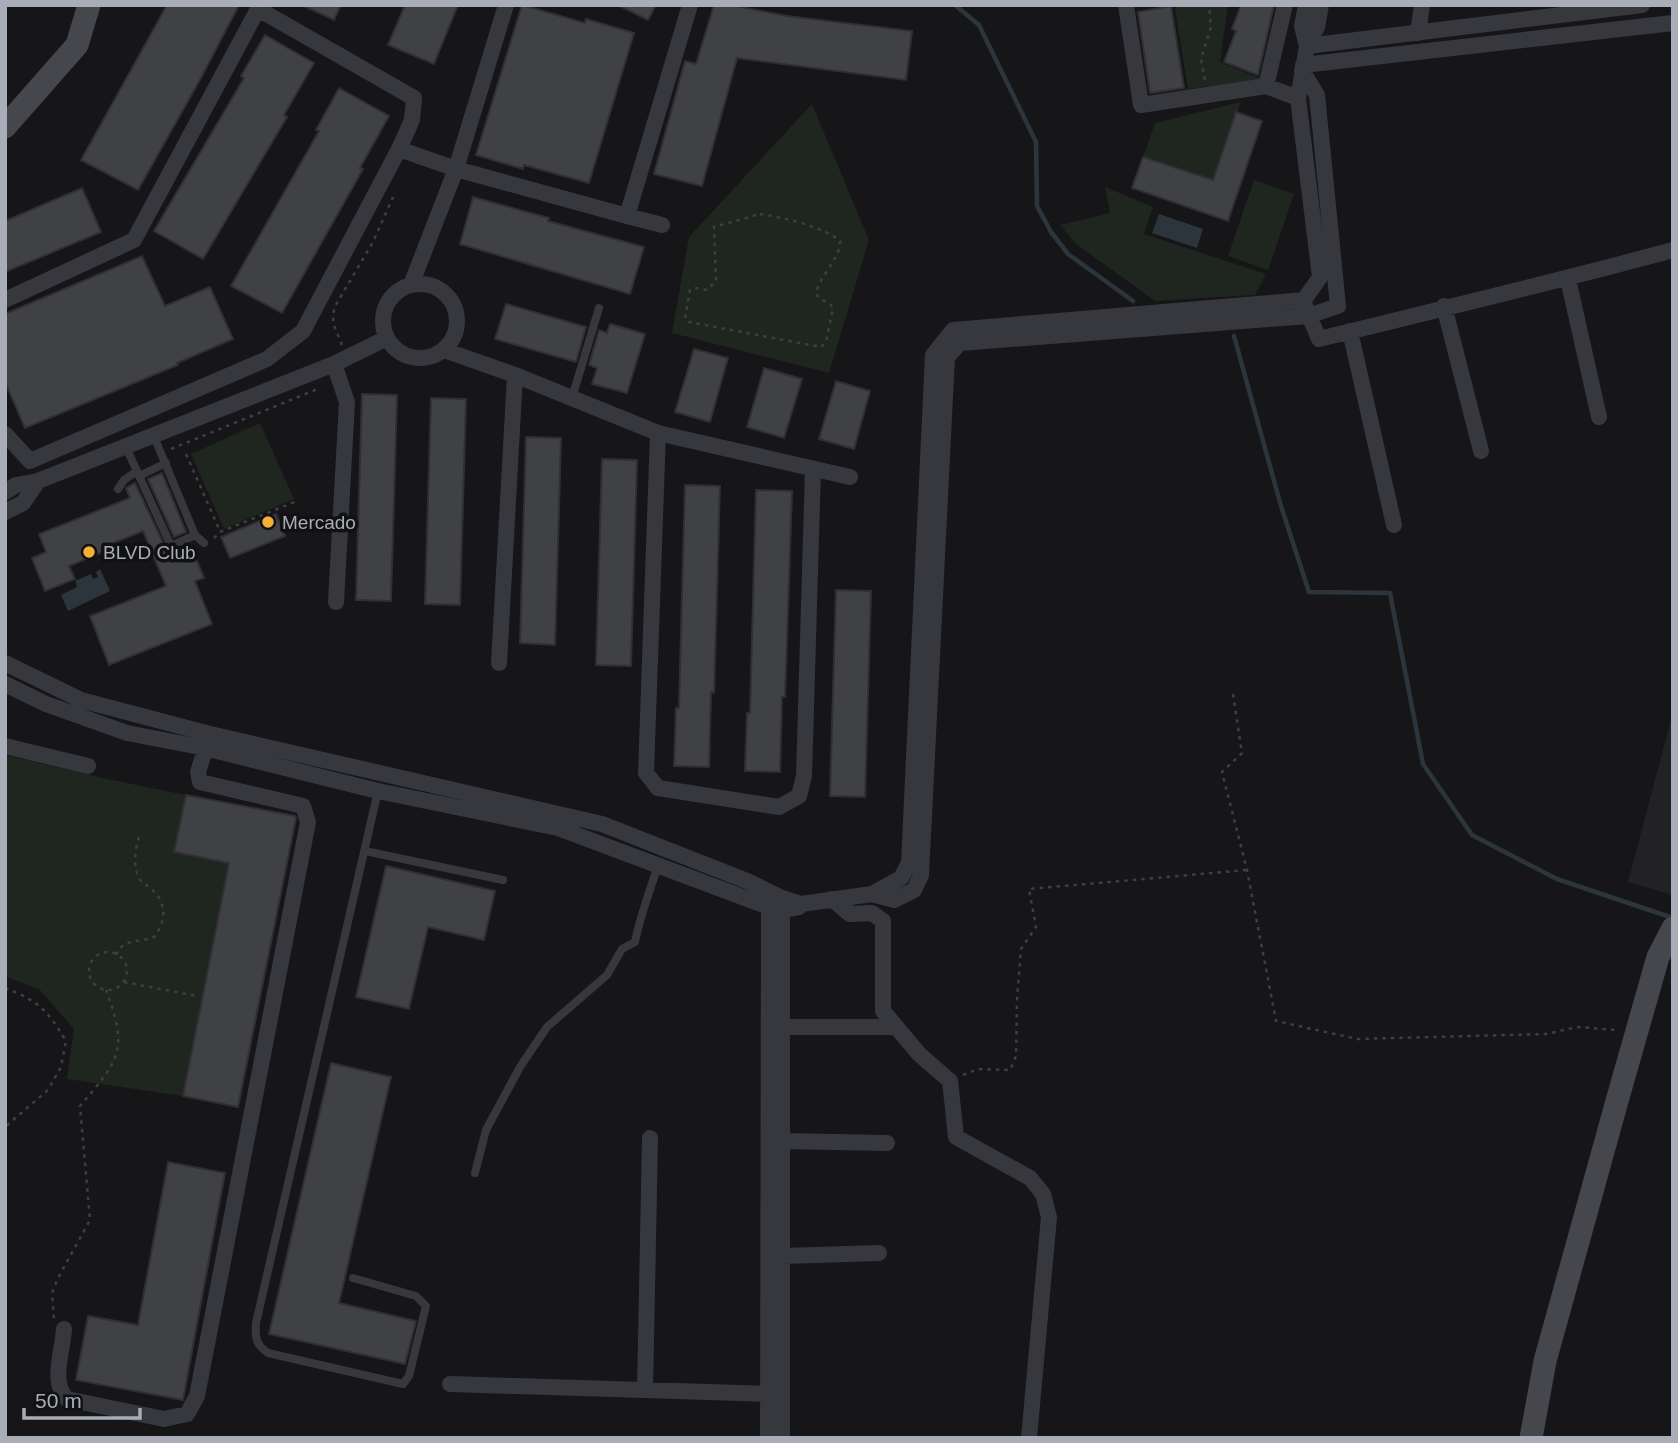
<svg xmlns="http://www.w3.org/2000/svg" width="1678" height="1443" font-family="Arial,sans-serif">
<rect width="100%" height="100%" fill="#161618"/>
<path fill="#222225" d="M1673,712V895L1628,882Z"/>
<path fill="#1e261f" d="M1176,5H1228L1220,62L1262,79L1188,89L1175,9Z
M1241,102L1213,180L1143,157L1155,123Z
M812,104L869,240L829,373L672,333L689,237Z
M1254,180L1294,194L1268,270L1228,256Z
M1105,187L1153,207L1144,234L1266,274L1255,295L1155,301L1076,244L1060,225L1110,213Z
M260,423L294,499L224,529L191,454Z
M5,755L107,779L186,795L175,852L229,863L183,1096L67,1079L74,1029L40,990L5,976Z"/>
<path fill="#2c353c" d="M1159,214L1203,229L1197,248L1152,233Z
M100,569L110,591L68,611L61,595L77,587L75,581L91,574L93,579L98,577L96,572Z"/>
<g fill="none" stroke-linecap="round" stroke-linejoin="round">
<path stroke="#2c353c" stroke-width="4.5" d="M955,5L979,25L1036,142L1037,206L1051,232L1068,254L1133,301
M1234,336L1281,506L1309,592L1390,593L1423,764L1472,835L1557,879L1673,918"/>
</g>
<path fill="#404145" stroke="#303034" stroke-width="2" d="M167,5H239L201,78L138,190L81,160Z
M302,5H341L334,20Z
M405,5H458L434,64L388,45Z
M522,5L585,23L586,19L634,33L589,183L524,165L523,169L476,155Z
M618,5H656L648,20Z
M714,5H731L787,16L912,31L906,80L737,58L702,186L654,174L685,61L696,64Z
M1241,5H1274L1258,75L1224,62L1236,31L1232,29Z
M1171,6L1184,88L1150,93L1138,12Z
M265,35L314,63L284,115L287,117L203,259L154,231L244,78L241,76Z
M339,88L389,116L360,168L363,169L282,313L231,286L319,131L316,130Z
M1236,112L1262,121L1228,221L1132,188L1143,157L1213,180Z
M82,188L101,232L5,272V221Z
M473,197L549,218L548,221L644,247L630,294L460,244Z
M142,256L165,306L210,287L233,339L177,363L178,365L25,428L5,382V314Z
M506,304L586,327L576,362L495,339Z
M610,324L645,334L627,393L592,384L597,368L589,365L599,330L607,333Z
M694,349L728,358L710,422L675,412Z
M764,368L802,379L784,438L747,427Z
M836,381L870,391L854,449L819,439Z
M362,394L397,395L391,601L356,600Z
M431,398L466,399L460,605L425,604Z
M526,437L561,438L555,645L520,643Z
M602,459L637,460L631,666L596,665Z
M162,473L186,532L174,537L148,479Z
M135,483L167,551L173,552L190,544L204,578L195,581L212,624L109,665L90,616L166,586L143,531L108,545L110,549L69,566L75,579L45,591L32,558L46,552L39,534L130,498L126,488Z
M685,485L720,486L714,693L711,692L709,767L674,766L676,708H679Z
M756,490L792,491L785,697H782L780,772L745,771L747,713H750Z
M276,514L285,536L230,558L221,537Z
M836,590L871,591L865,797L830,796Z
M186,795L295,816L296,818L238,1107L183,1096L229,863L174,852Z
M386,866L495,891L484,940L428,927L409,1009L356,997Z
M331,1063L391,1077L339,1303L416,1321L405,1364L269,1334Z
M168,1162L225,1173L183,1400L76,1380L88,1316L138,1325Z"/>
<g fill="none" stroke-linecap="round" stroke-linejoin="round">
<path stroke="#3d3f44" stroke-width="2.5" stroke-dasharray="3.5 5" stroke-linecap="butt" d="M1205,80L1201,59L1211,27L1209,5
M760,214C781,217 825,227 840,241C842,255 820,276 816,293C819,302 829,300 833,308L826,342L821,347L689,322L685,319L690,290L695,288L707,290L716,281L714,227Z
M342,345L333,323L334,308L373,242L393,197
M171,449L320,388
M186,454L220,531
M214,538L220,532L297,501
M1233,694L1242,753L1222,772L1247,870L1276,1021L1357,1039L1546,1034L1578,1027L1616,1030
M89 971a19 19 0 1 1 38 0a19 19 0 1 1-38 0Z
M116,955C123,938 139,943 154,937C167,921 167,901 150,888C147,885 144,884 141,881C132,869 135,851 139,837
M124,982L197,996
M5,988C39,1001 47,1010 66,1041L61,1067L48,1090L5,1127
M963,1075L978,1069L1010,1070L1016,1056L1017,999L1021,949L1036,927L1029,889L1247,870
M54,1318L52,1293L58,1278L90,1220L80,1106C119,1060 129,1051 106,990"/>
<path stroke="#37383d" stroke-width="8" d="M572,398L599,308
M125,445L171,546L195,535L153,434
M139,476L166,463
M118,489L124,480L137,471
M195,535L204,543
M365,851L503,880
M475,1173L486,1130L520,1067L547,1027L607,975L622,949L635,942C640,916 650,891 658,865
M353,1278L416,1296L426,1306L409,1376L403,1384L268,1353C256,1345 255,1338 256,1323L378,791"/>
<path stroke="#37383d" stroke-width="16" d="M1126,5L1141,105L1266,86L1298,98
M1306,5L1302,26L1307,46
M1418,33L1422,5
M1307,46L1642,5
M1303,65L1673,23
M1266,86L1285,5
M399,149L456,169L627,216L690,5
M627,216L662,225
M1568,279L1599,417
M383 321a37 37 0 1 1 74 0a37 37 0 1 1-74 0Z
M411,285L456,169L506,5
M5,300L134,240L258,9L414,98L412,120L399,149L303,331L267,359L30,461L5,434
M1305,306L1319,339C1437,310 1555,282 1673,250
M1444,306L1481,451
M1350,331L1394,525
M444,350L515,375L658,433L850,477
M334,364L347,402L336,602
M658,433L646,773L658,788L779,807L799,796L804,776L813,469
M38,481L334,364L387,338
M5,492L16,485L38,481L23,503L5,512
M5,663L81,700L210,734L602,824L747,881L782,898L801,904
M499,663L515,375
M5,684L46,704L127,733L205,748L378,791L558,828L769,907L782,910L799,907L801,904L872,894L894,900L914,890L921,875L947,357L960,343L1308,316L1338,306L1317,95L1302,70
M5,746L88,766
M872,894L901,878L909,863L933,355L953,330L1304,300L1320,277L1298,98L1307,46L1317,27L1321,5
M832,899L850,914L872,913L883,921V1011L919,1054L950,1081L956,1137L1030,1178L1043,1194L1049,1217L1029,1438
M782,1027H895
M783,1141L887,1143
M783,1256L879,1253
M64,1329C63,1350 50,1383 67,1399L164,1419L187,1414L197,1396L308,822L303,806L200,782L198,772L210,734
M450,1384L769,1394
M645,1390L650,1138
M768,1438L769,907
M782,1438V910"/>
<path stroke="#45474d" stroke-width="23" d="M5,127L77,45L89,5
M1531,1438L1545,1361L1617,1101L1658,957L1673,928"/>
</g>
<g fill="#f2b134" stroke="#111113" stroke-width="2.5">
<circle cx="268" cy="522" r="7"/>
<circle cx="89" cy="552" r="7"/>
</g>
<g text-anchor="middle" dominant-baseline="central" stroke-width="7" stroke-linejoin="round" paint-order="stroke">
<g font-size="19" fill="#a8adb8" stroke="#111113" text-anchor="start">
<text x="282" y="522">Mercado</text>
<text x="103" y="552">BLVD Club</text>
</g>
</g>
<rect width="1678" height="1443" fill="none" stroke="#a8adb8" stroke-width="14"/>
<path d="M24 1408v10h116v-10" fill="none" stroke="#a8adb8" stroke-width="3.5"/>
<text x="35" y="1408" font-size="21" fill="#a8adb8" stroke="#111113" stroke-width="5" paint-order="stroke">50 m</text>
</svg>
